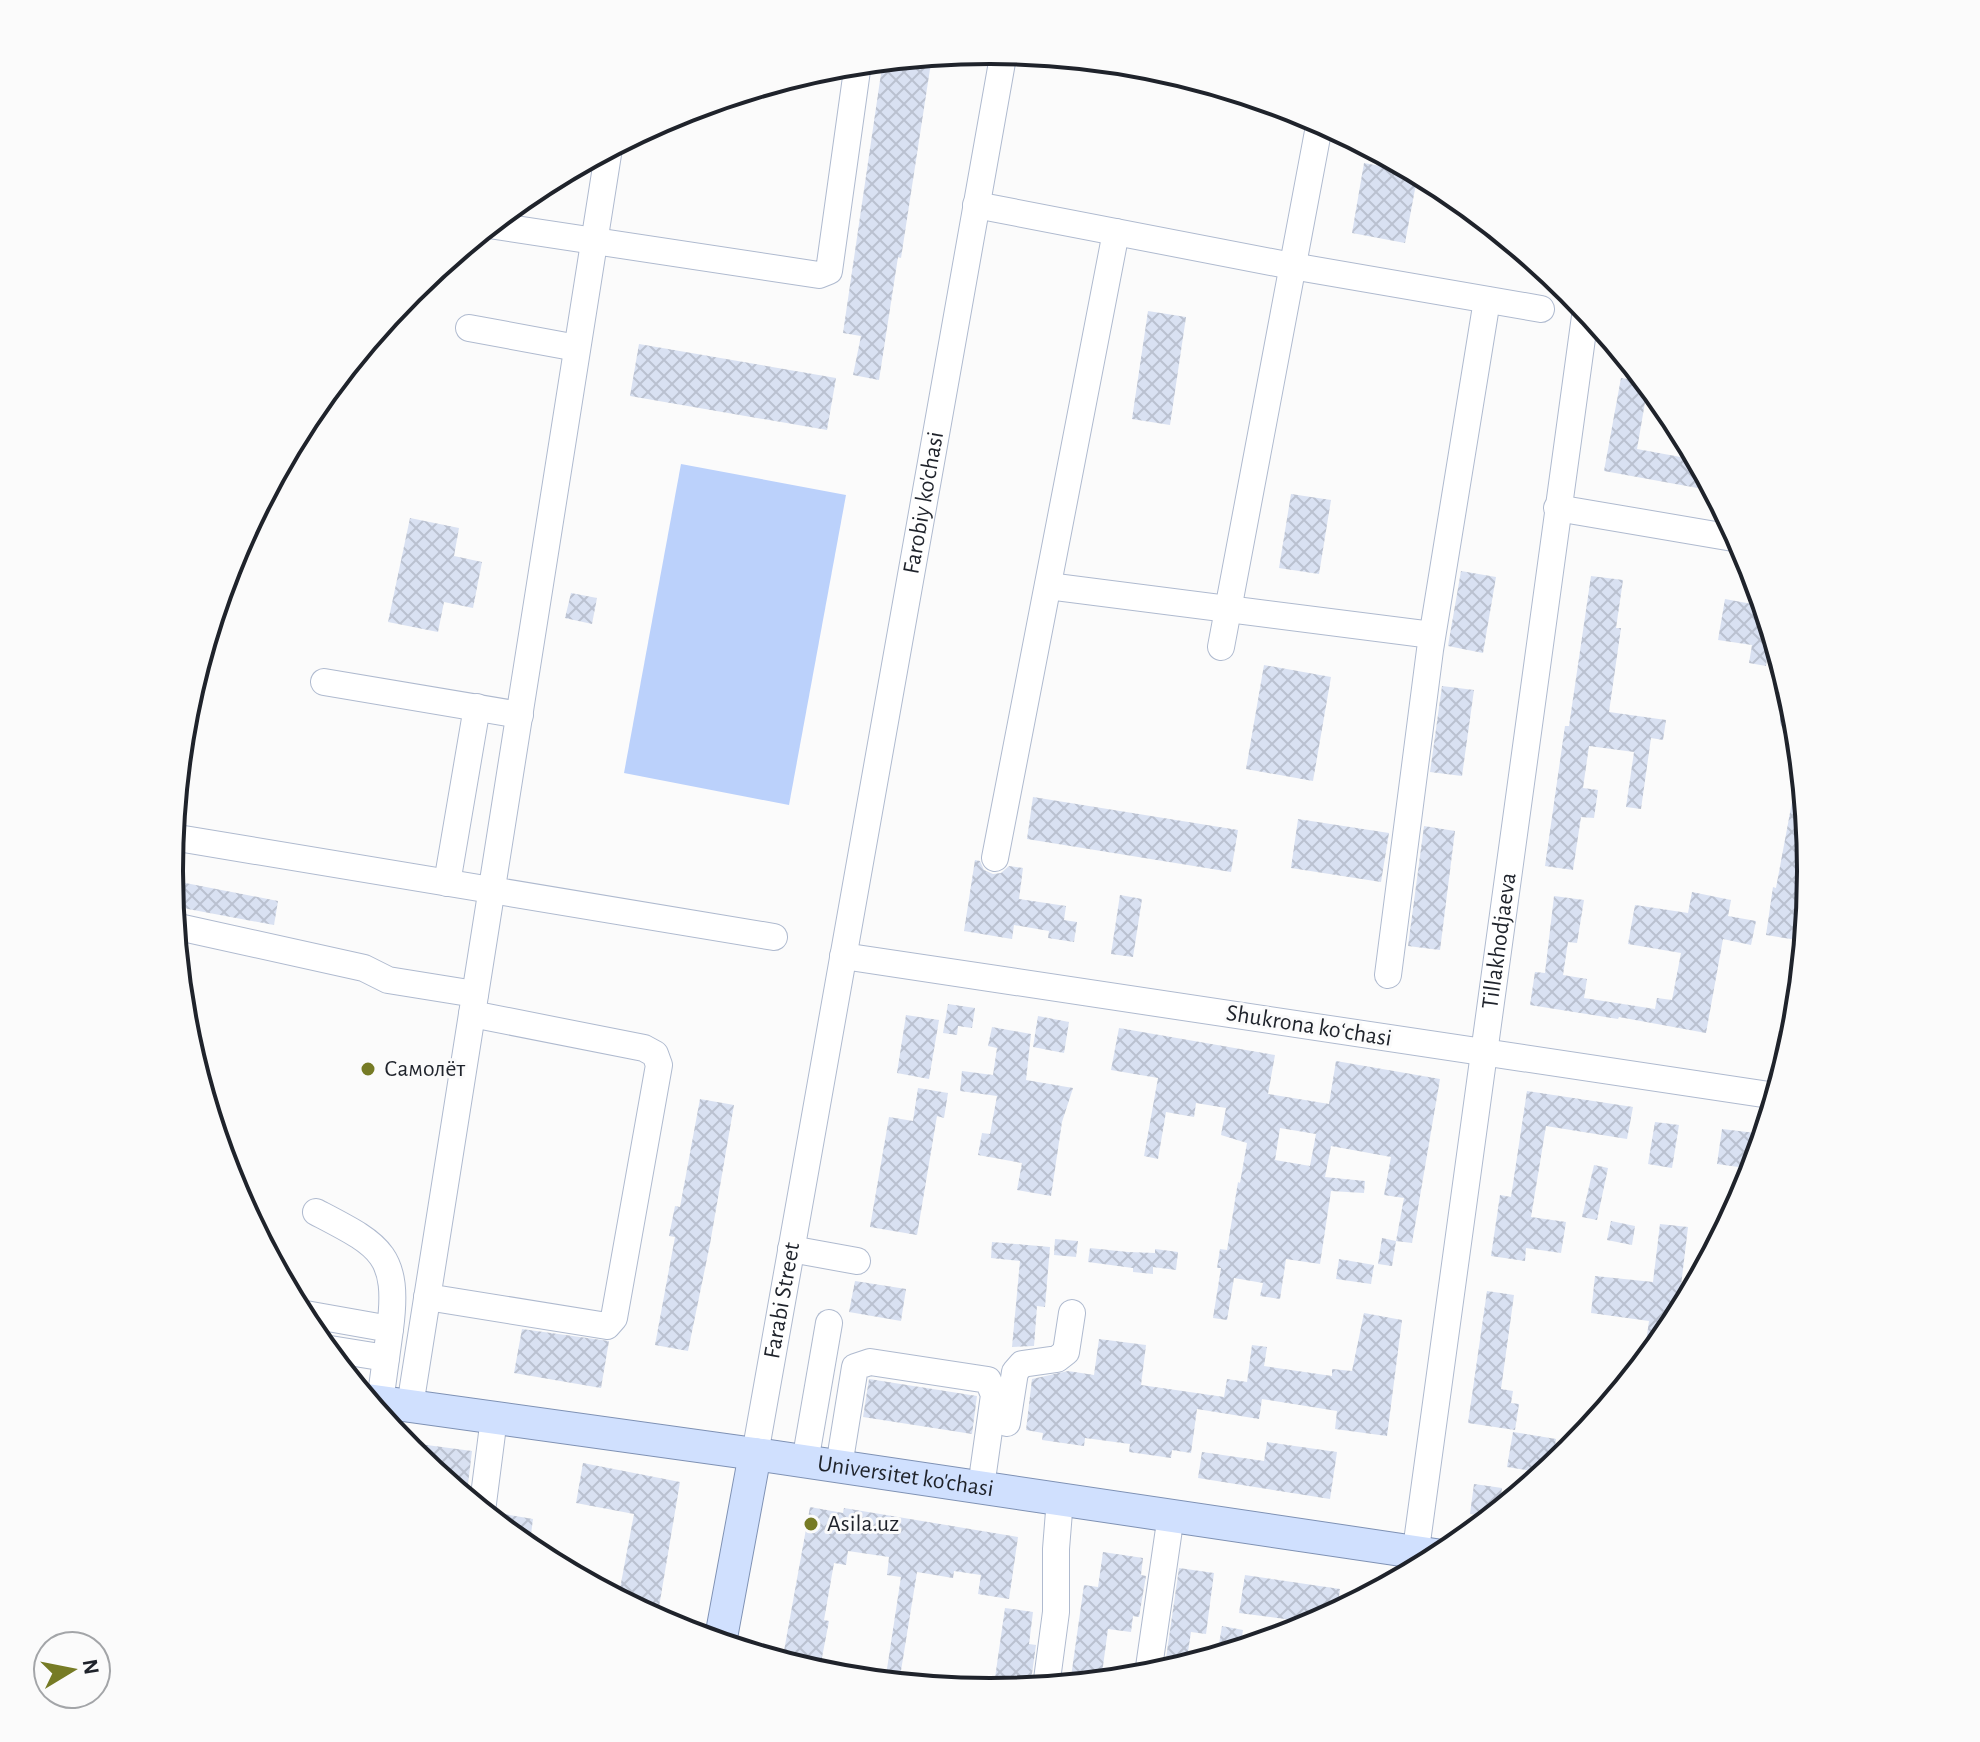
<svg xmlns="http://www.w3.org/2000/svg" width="1980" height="1742" font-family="'Alegreya Sans',sans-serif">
<defs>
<pattern id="building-cross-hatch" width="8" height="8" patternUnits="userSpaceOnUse" patternTransform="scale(2)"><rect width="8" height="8" fill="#d9e1f2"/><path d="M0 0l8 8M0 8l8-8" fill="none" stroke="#bac1d0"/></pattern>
</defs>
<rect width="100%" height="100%" fill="#fbfbfb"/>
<path fill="#bbd1fb" d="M681,464L846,495L789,805L624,773Z"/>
<path fill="url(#building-cross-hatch)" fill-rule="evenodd" d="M932,56L901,258L898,257L879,380L853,375L861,336L843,333L883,60Z
M1364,163L1418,173L1405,243L1352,233Z
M1148,311L1186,317L1170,425L1132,419Z
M639,344L836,378L827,430L630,396Z
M1621,378L1646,382L1648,385L1637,449L1697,460L1714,491L1604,471Z
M1291,494L1331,500L1319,574L1279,568Z
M410,518L459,528L454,556L482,562L473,608L444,602L438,632L388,622Z
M1461,571L1496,577L1483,653L1448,646Z
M1591,576L1623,580L1616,628H1621L1609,712L1666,720L1663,740L1651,738L1641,809L1626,807L1634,752L1589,746L1583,788L1598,790L1594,818L1581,817L1573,870L1545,866L1565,726H1569Z
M571,593L597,598L592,624L565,618Z
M1725,599L1763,606L1771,632L1766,666L1749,663L1752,645L1718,640Z
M1264,665L1331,677L1313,781L1246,769Z
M1442,686L1474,690L1462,776L1430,772Z
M1033,797L1238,830L1231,872L1027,839Z
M1792,802L1804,804L1807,829L1795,891L1809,893L1804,941L1766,935L1773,887L1776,888Z
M1298,819L1389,833L1381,882L1291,868Z
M1424,826L1455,831L1440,950L1408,946Z
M975,860L980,861L984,870L993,874L1001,873L1009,866L1023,868L1019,899L1066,906L1064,920L1077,922L1074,942L1048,938L1049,931L1014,925L1012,939L964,931Z
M170,880L278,901L274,925L172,906Z
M1692,892L1731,900L1728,916L1756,921L1751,945L1723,939L1706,1033L1619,1017L1618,1019L1530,1005L1535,972L1545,973L1554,896L1584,900L1577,943L1568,942L1563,975L1587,979L1584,998L1655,1009L1657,998L1672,1000L1681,953L1628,944L1635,905L1688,913Z
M1120,895L1142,899L1133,957L1111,954Z
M948,1004L975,1008L972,1028L958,1026L957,1035L943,1033Z
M906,1015L939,1020L929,1079L897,1073Z
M1038,1016L1069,1022L1064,1053L1033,1047Z
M992,1027L1031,1034L1026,1080L1073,1088L1062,1122L1051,1196L1017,1190L1022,1163L978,1155L982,1133L990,1134L997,1096L960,1091L962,1071L993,1075L997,1048L988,1046Z
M1119,1028L1275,1055L1268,1094L1329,1104L1336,1061L1440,1079L1412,1243L1396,1241L1404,1198L1384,1195L1391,1157L1331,1146L1325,1177L1365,1181L1364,1193L1331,1191L1320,1264L1286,1259L1280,1299L1260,1296L1263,1283L1234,1278L1227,1320L1213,1318L1221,1268H1217L1220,1249L1227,1250L1238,1182L1240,1183L1247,1143L1221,1135L1226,1108L1196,1103L1194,1117L1166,1112L1158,1159L1144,1156L1158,1078L1111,1070ZM1280,1128L1316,1134L1310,1166L1275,1160Z
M918,1088L948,1093L944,1118L937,1116L917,1235L870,1227L889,1117L913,1121Z
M1527,1091L1633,1107L1627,1139L1546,1126L1531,1217L1566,1222L1561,1253L1526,1248L1525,1261L1491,1256L1500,1195L1511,1197Z
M700,1099L734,1105L710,1244L688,1351L655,1345L675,1237L669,1236L675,1206L680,1207Z
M1655,1122L1679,1125L1672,1168L1648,1164Z
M1722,1129L1764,1134L1753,1169L1717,1164Z
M1594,1165L1608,1168L1597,1220L1582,1217Z
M1611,1221L1635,1226L1632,1245L1607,1240Z
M1660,1224L1688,1227L1677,1319L1643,1363L1649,1321L1591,1313L1595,1276L1653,1282Z
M1382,1238L1396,1241L1392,1266L1378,1264Z
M1055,1239L1078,1241L1076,1257L1054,1255Z
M992,1242L1050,1247L1045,1307L1037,1306L1034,1346L1012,1347L1020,1261L991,1258Z
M1090,1248L1128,1252L1155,1253V1249L1178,1252L1176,1270L1153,1267V1274L1133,1272V1268L1088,1262Z
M1339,1259L1374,1265L1371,1284L1336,1279Z
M855,1281L906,1289L901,1321L849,1312Z
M1487,1291L1514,1295L1501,1389L1513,1391L1511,1403L1519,1404L1515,1430L1468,1423Z
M1364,1313L1402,1320L1387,1436L1335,1429L1337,1411L1262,1399L1259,1419L1197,1409L1191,1453L1172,1450L1171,1458L1129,1452L1130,1444L1085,1438L1084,1446L1042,1440L1043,1433L1026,1430L1032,1379L1068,1371L1094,1375L1099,1339L1146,1345L1141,1385L1224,1397L1227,1379L1247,1382L1252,1345L1267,1347L1264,1366L1332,1376V1369L1352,1371Z
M522,1329L609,1341L601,1388L514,1373Z
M869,1379L977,1396L972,1434L863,1417Z
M1513,1432L1556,1439L1552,1467L1544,1473L1507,1467Z
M1267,1442L1337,1452L1330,1499L1198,1478L1202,1452L1264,1461Z
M419,1444L472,1451L468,1484L446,1481L417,1458Z
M583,1463L680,1482L657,1619L618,1599L634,1514L576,1503Z
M1474,1484L1502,1488L1499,1510L1491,1517L1470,1514Z
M810,1507L843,1513L844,1508L1018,1537L1009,1599L978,1594L981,1575L954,1571L953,1578L917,1572L899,1683L885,1682L901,1577L887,1575L889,1557L848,1551L846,1565L834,1563L824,1620L829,1621L819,1673L782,1662Z
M498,1513L533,1519L529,1549L494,1521Z
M1103,1552L1143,1558L1141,1575L1146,1576L1139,1617L1133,1616L1131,1632L1108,1629L1101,1681L1070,1684L1084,1585L1098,1587Z
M1179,1568L1214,1573L1206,1634L1191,1632L1186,1665L1164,1672Z
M1245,1575L1340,1589L1337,1612L1315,1623L1239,1613Z
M1005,1608L1033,1612L1029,1644L1036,1645L1030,1688L993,1692Z
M1222,1626L1243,1630L1240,1649L1217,1656Z"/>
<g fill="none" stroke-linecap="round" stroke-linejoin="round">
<defs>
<g id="minor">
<path d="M976,205L1292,266L1541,309"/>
<path d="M489,225L819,275L829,271L858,63"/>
<path d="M469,328L577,348"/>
<path d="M1557,508L1739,539"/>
<path d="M1048,586L1432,635"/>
<path d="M1221,647L1320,121"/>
<path d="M324,682L520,715"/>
<path d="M1794,720L1796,713"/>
<path d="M172,837L774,937"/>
<path d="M995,858L1116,232"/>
<path d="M447,883L477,707"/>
<path d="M174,926L364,968L388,980L475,994"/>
<path d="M843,956L1776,1096"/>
<path d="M1388,975L1430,650L1487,300"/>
<path d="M316,1212C379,1245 400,1253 390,1329"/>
<path d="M791,1249L857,1261"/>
<path d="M427,1297L607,1326L614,1318L659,1065L655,1054L644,1048L472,1014"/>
<path d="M300,1313L390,1329L380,1402"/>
<path d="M324,1348L386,1358"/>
<path d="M410,1406L609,148"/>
<path d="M1007,1423L1015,1372L1022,1364L1057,1359L1066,1352L1072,1313"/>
<path id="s1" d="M755,1454L1004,51"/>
<path d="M805,1462L829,1323"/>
<path d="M839,1466L855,1367L870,1362L988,1380L994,1395L981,1487"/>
<path d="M482,1511L494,1418"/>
<path id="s2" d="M1413,1571L1586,309"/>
<path d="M1148,1674L1171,1515"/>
<path d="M1046,1687L1056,1612V1549L1060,1499"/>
</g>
<g id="major">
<path id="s3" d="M367,1400L755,1454L1442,1556"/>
<path d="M720,1643L755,1454"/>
</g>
</defs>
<use href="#minor" stroke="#afbacf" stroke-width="28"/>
<use href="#major" stroke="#7e91b4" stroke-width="34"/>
<use href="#minor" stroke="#fff" stroke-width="26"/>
<use href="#major" stroke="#d0e0fe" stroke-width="32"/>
</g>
<g fill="#767b25" stroke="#fbfbfb" stroke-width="3">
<circle cx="368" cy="1069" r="8"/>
<circle cx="811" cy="1524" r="8"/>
</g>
<g text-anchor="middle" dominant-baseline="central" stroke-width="6" stroke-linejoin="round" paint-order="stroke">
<g font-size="24" fill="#1f232b" stroke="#fbfbfb">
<text stroke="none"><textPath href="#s1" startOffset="966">Farobiy ko'chasi</textPath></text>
<text stroke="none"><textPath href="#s2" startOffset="636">Tillakhodjaeva</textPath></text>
<text transform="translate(1309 1026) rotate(9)">Shukrona koʻchasi</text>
<text stroke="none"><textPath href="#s1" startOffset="156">Farabi Street</textPath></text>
<text stroke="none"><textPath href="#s3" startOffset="544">Universitet ko'chasi</textPath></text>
</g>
<g font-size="24" fill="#1f232b" stroke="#fbfbfb" text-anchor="start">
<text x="384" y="1069">Самолёт</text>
<text x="827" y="1524">Asila.uz</text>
</g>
</g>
<path d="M0 0H1980V1742H0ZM183 871a807 807 0 1 1 1614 0a807 807 0 1 1-1614 0Z" fill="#fbfbfb" fill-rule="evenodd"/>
<path fill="none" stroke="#1f232b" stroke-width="4" d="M183 871a807 807 0 1 1 1614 0a807 807 0 1 1-1614 0Z"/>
<g transform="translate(72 1670) rotate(80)"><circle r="38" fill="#fbfbfb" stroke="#a3a5a8" stroke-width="2"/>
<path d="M0-6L14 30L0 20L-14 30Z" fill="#767b25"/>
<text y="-12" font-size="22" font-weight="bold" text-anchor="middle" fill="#1f232b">N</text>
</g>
</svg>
